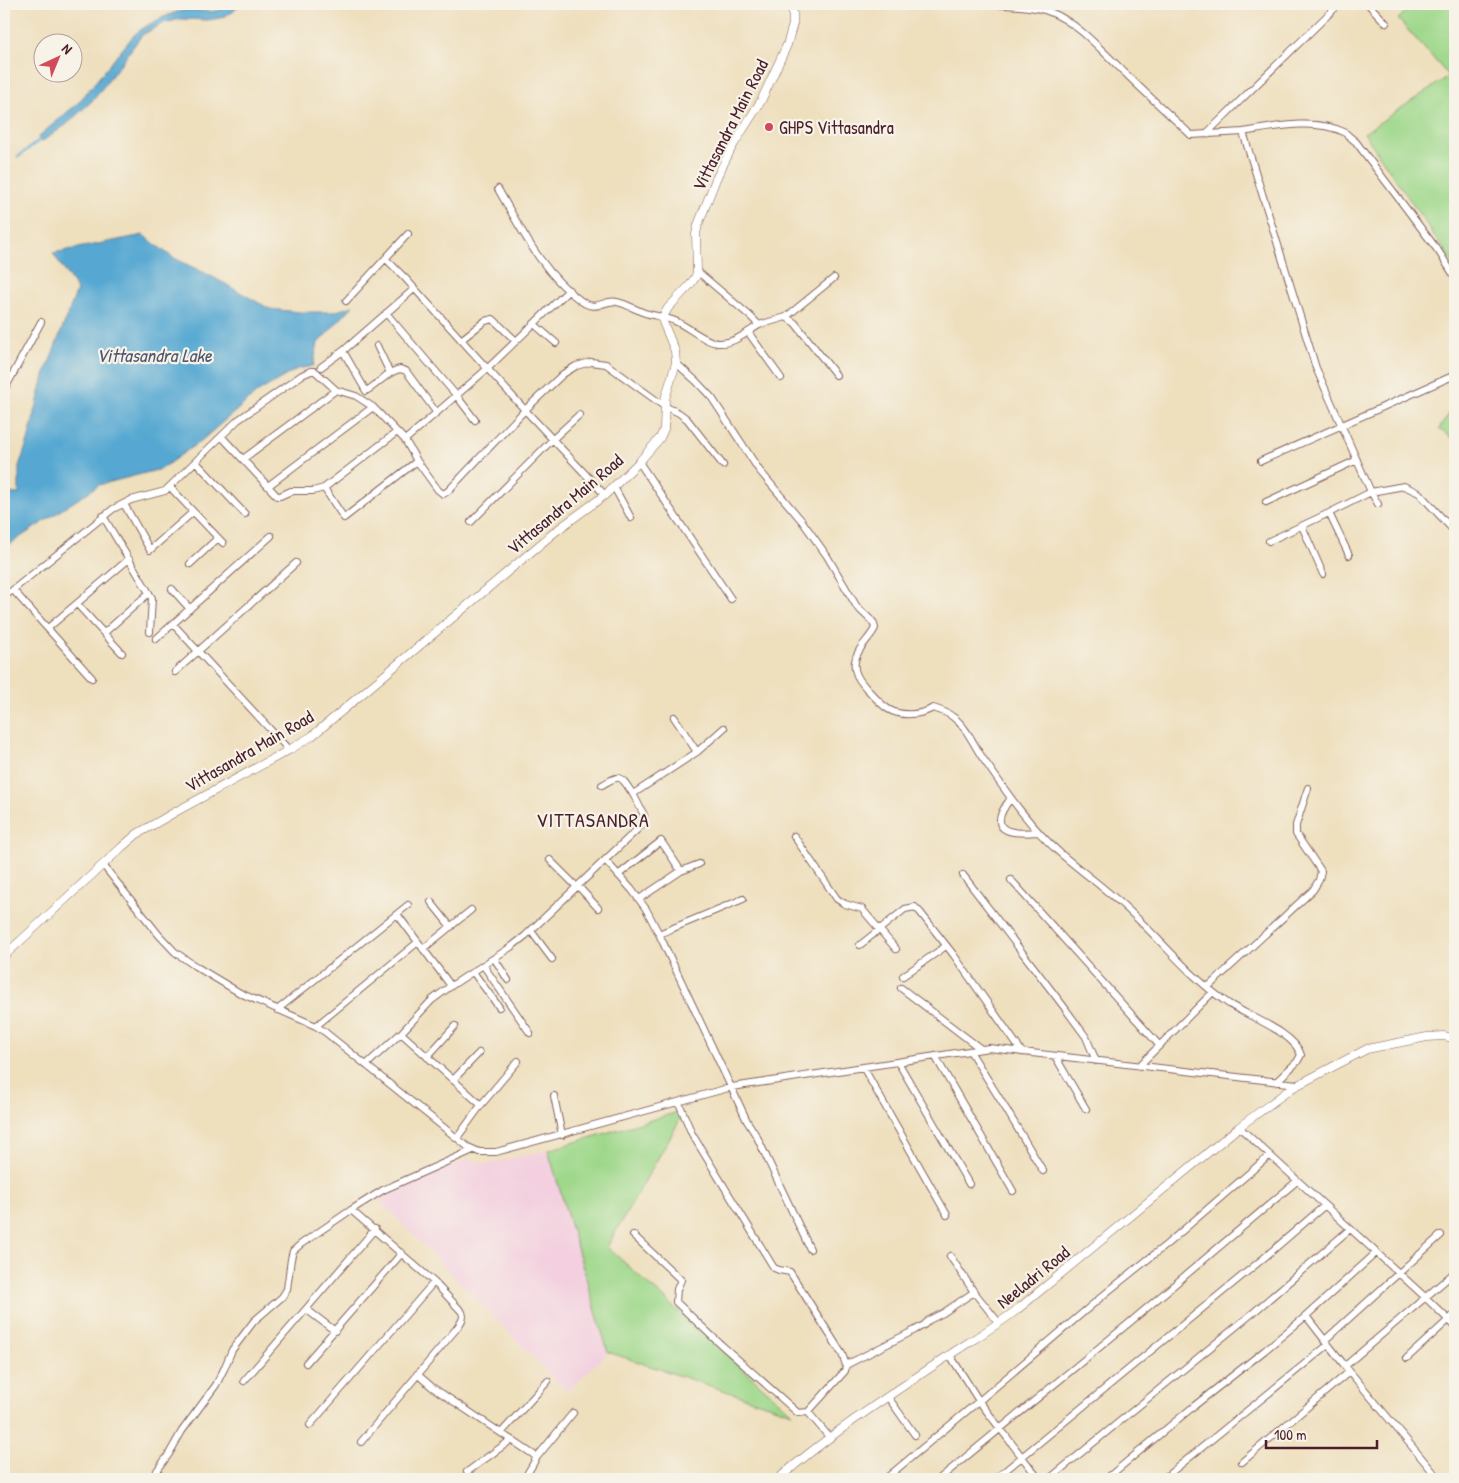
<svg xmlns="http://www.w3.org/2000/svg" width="1459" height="1483" font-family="'Patrick Hand',sans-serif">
<rect width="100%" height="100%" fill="#f7f3e8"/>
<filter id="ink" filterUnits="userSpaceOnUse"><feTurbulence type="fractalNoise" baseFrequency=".02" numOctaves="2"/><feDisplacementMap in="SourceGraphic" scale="10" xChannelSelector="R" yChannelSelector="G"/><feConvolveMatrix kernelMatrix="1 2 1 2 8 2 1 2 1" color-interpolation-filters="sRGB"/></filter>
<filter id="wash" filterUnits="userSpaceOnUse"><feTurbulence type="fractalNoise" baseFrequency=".0096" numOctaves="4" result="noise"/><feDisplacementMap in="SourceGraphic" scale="20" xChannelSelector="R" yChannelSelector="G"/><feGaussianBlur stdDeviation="1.12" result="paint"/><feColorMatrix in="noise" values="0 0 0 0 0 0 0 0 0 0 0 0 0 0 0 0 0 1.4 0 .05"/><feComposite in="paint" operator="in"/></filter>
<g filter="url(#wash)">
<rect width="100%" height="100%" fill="#eedfbd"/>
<path fill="#f3cfdf" d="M548,1150L608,1352L567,1392L377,1198L469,1159L487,1164Z"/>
<path fill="#9fd88b" stroke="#747c5b" d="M1414,4H1455V266L1364,133L1449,76L1398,19Z
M1455,405V440L1439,429Z
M678,1112L681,1118L607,1247L792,1413L608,1352L548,1150Z"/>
<path fill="#57a8d2" stroke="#50647e" d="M229,4H240L233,12L220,18L208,20L181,19L164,23L142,35L95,98L66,125L41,142L38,137L78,103L134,35C147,24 164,16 180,11C195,7 216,18 229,4Z
M143,235L172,257L213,277L270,309L299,312H333L353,306L318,343L313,366L297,369L258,392L202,440L161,469L99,485L4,548V527L6,523L4,513V493L19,494V466L28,441L44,376L77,290L53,253Z"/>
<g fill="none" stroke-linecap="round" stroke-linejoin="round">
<path stroke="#57a8d2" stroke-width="2.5" d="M18,157L42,138"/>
</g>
</g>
<g filter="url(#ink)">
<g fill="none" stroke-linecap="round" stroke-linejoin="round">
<defs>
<path id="minor" d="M993,4C1011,6 1033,5 1050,12C1078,23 1100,49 1121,69C1144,92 1168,113 1191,135L1243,132L1316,368L1371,492L1404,486L1419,493L1455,532
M1368,4L1386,23
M1243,132C1274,127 1314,118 1344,132C1348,135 1352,139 1356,142L1439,252L1455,277
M1206,134L1339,4
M498,189C521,229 543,274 581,301C598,313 605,298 617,302C627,304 636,310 645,313C655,316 665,317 675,321C687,326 705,342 718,343C734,344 746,333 759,325
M386,259L405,278L525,410L605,495
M697,271L750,316L759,325L786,317L795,323L836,375
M346,301L408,234
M386,313L456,395L475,420
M786,317L834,278
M534,324L556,343
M748,332L781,378
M461,340L485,321L493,319L516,341
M377,346L390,373
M343,351L366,391C378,385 386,372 400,369L406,371L436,412
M676,363L696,381L712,398L759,470L802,521L827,556L857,607L873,622L875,628C870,639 857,648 855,661C853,672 859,680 866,688C873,695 880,704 888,709C901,717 921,715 933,708C940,710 947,712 953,717C967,727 974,746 984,760C1007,793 1029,826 1060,853C1081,871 1103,887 1124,906C1160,938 1189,977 1229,1004C1248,1016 1295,1033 1301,1055L1297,1062L1276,1082
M321,367L343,351L414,289
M7,385L41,322
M222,437L277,496H280L291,491H313L324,488L397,432
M405,440L487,369L569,290
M243,459L336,390
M1261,461L1455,375
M196,462L245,514
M639,462L731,599
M268,486L373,407
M170,487L223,543
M614,487L631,518
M324,488L344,518L417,461
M1266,502L1357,460
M124,504L150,550L193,512
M1329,513L1349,555
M103,516L152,598L150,632
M471,522L553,439L579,415
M1302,526L1323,574
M1269,541L1329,513L1371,492L1378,504
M190,564L218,538
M172,589L190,609
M13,590L92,678
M4,597L113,509L131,500L165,491L238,420L302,375L311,371H315L336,390L356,396L373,407L405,440L417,461L438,490L443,494L448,491L525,410L563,374L576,366L591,362L606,364L664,406L679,413L687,419L723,465
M77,604L122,653
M173,624L289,750
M48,628L129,559
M104,633L149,593
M156,639L271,536
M175,672L296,563
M674,717L697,752
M602,785C622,773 620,776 633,794
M1011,798C986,830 1007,835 1037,832
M794,836L837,899L845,904L862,909L896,949
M550,860L577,887
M605,860L632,890L646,909L659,934L747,1121L757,1137L810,1249
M103,865L159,935L175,952L195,966L240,993L316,1026L325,1032L468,1147L479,1152H496L732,1087L989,1048L1297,1084
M618,875L661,841L681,871
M963,875L1064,1007L1086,1037L1096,1061
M1011,880L1159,1045
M578,886L598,908
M639,899L681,871L699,864
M431,902L451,927
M397,914L451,986
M531,931L552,959
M659,934L743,899
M860,945L905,909L915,907L920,912L953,954L1022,1052
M423,949L471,910
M494,958L508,980
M483,965L530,1033
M473,972L499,1007
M903,976L946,946
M1208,987L1313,890L1319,880L1321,871L1296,834V825L1308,788
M901,988L981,1049
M277,1010L408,905
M316,1026L418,942
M401,1033L481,1105
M970,1051L1006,1109L1043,1171
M935,1056L1013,1191
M1055,1056L1086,1109
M427,1057L455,1026
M898,1062L969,1184
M366,1065L401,1033L432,1000L451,986L511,947L525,936L643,824L644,815L633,794L697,752L724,728
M1139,1066L1213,992
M863,1067L947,1215
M453,1080L479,1053
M554,1096L562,1135
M1239,1127L1425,1297L1455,1326
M457,1138L481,1105L518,1061
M351,1210L434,1282L462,1312C465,1319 460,1323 457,1328L361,1442
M633,1235L681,1280L677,1289L676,1302L717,1341L798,1413L808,1412L845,1371L846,1365L842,1354L790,1272L779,1270L774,1268L692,1134L679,1103
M950,1256L974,1292
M306,1309L335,1331
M1306,1316L1345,1366L1439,1479
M1325,1340L1441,1235
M950,1355L979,1401L1039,1479
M1407,1358L1455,1314
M306,1363L402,1253
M846,1365L915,1330L924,1325L929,1320L943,1313L974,1292L999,1323
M1345,1366L1455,1272
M417,1374L432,1387L537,1457
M244,1381L375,1229
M888,1397L915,1435
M808,1412L830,1438
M310,1425L434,1282
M501,1433L548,1381
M1242,1462L1349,1372
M467,1472L511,1440
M526,1476L537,1457L573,1413
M151,1479L169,1454L182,1431L216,1385L224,1369L232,1350L254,1321L282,1297L287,1289L291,1259L293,1251L301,1244L351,1210L383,1190L473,1150
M885,1479L979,1401L1106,1293L1167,1244L1270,1155
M939,1479L1129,1323L1297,1181
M995,1479L1265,1257L1324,1206
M1049,1479L1254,1312L1350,1229
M1106,1479L1194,1406L1264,1351L1306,1316L1376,1253
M1163,1479L1328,1345"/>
<path id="tertiary" d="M4,956L122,847L137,834L177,811L289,750L312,736L556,531L605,495L639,462L660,438L664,429L665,399L676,363L675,351L663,322V317L668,308L690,285L696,276L697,271L696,234L698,225L716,179L732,147L761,101L787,45L793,24V14L791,4
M778,1479C831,1433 890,1395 948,1356C972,1340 996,1326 1018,1309L1239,1127L1292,1088L1367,1049L1427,1037L1443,1036L1455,1038"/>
</defs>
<use href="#minor" stroke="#83625e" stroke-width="8"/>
<use href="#tertiary" stroke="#83625e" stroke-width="9"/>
<use href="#minor" stroke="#fff" stroke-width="6"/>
<use href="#tertiary" stroke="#fff" stroke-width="8"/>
</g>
</g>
<circle fill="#d1495b" stroke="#f7f3e8" stroke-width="2" cx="769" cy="127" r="5"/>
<g text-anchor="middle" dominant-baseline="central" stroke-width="4.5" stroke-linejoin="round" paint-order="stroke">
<g font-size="18" fill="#4a1f2b" stroke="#f7f3e8">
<text transform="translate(730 125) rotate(-63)">Vittasandra Main Road</text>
<text transform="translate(565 504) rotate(-40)">Vittasandra Main Road</text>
<text transform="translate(249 751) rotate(-30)">Vittasandra Main Road</text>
<text transform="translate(1033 1277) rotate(-39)">Neeladri Road</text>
</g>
<g font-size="18" fill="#4a1f2b" stroke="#f7f3e8" text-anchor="start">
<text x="779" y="127">GHPS Vittasandra</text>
</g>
<g font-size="19" font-style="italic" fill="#4f566e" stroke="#f7f3e8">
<text x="154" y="355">Vittasandra Lake</text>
</g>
<g font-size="20" letter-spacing="1" fill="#4a1f2b" stroke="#f7f3e8">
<text x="593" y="819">VITTASANDRA</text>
</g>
</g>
<rect width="1459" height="1483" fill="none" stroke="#f7f3e8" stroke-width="20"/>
<g transform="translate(58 58) rotate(44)"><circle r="24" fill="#f7f3e8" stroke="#b29e9c"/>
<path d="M0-4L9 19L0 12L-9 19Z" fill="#d1495b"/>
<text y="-8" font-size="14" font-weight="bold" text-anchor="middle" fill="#4a1f2b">N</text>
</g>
<path d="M1266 1440v8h111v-8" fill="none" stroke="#4a1f2b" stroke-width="2.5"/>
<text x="1274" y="1440" font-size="15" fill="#4a1f2b" stroke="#f7f3e8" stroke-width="4" paint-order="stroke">100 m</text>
</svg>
